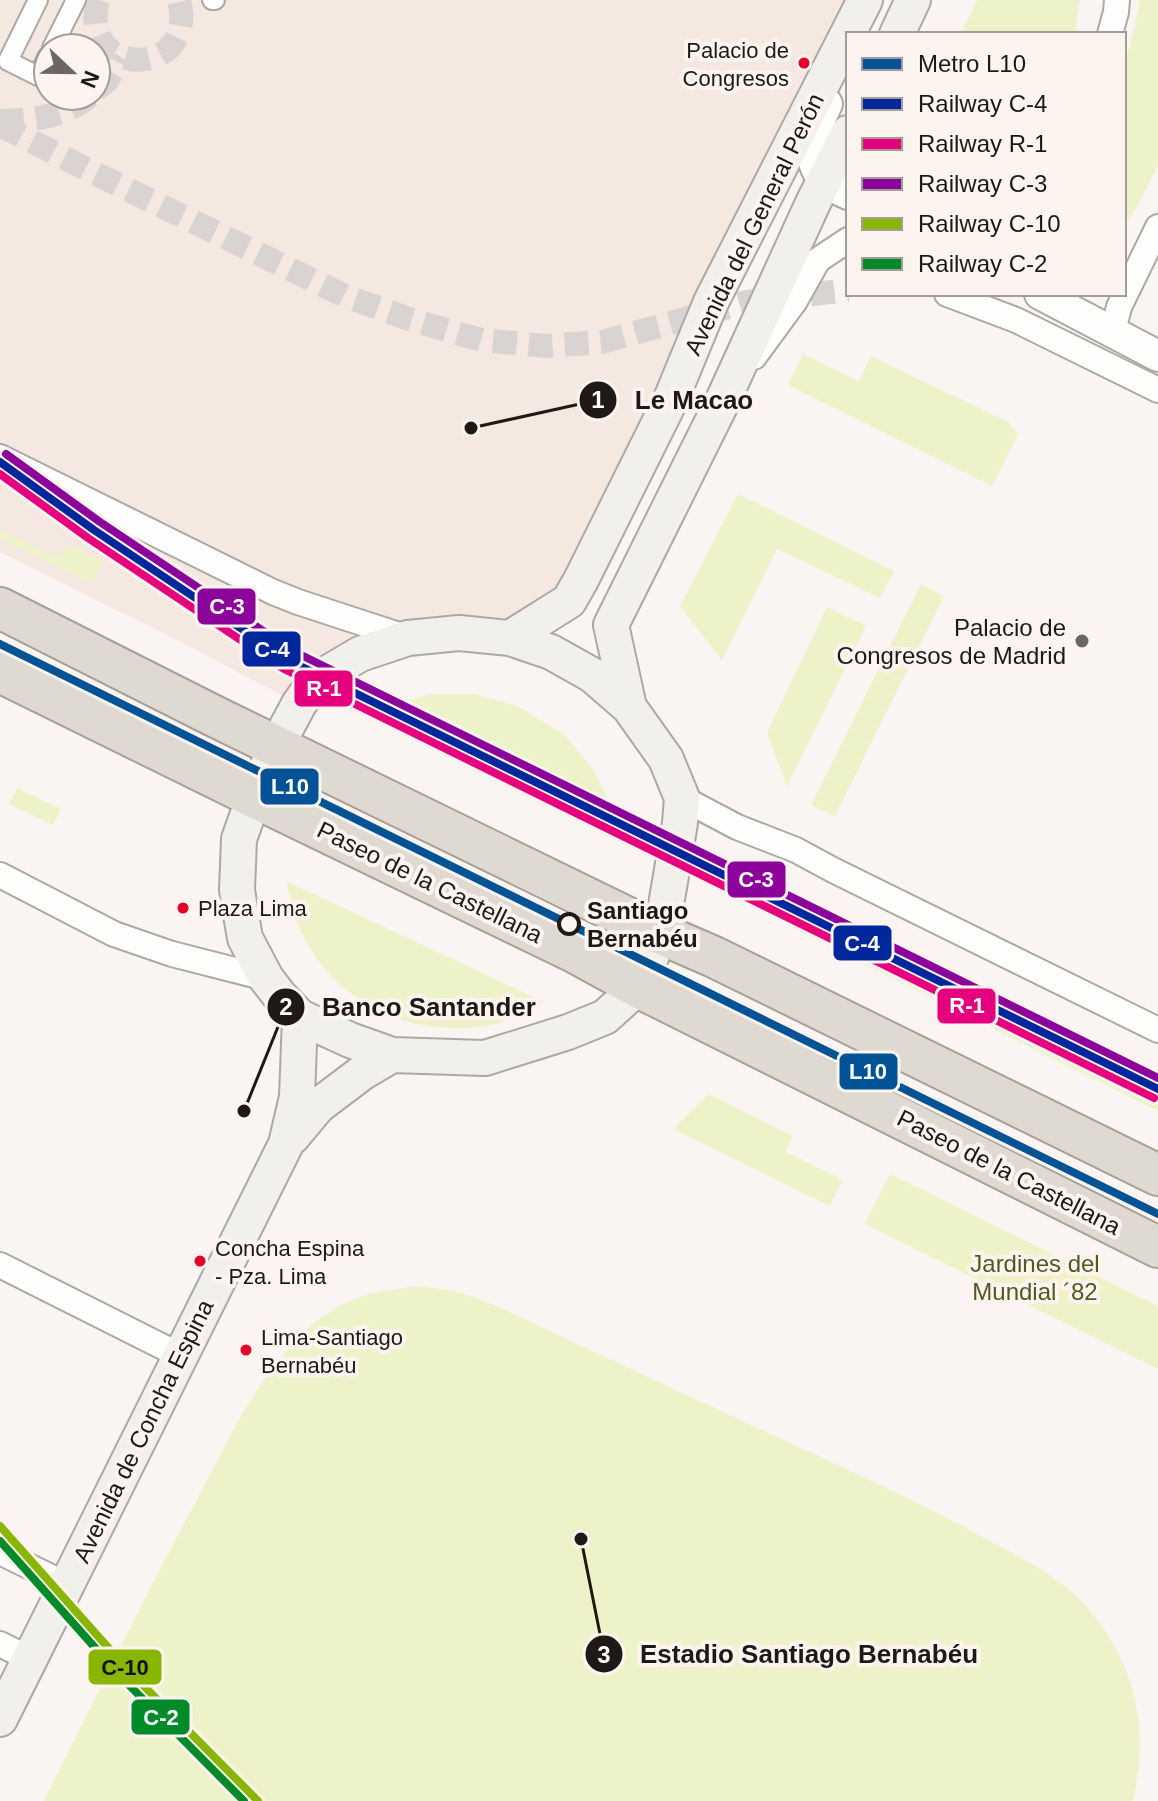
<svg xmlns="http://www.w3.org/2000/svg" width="1158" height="1801" font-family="Arial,sans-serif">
<rect width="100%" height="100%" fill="#faf5f2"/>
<path fill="#f5e8e1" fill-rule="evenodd" d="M0,0H865L581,580L510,638H408L299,704L183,643L0,552ZM48,48H96V96H48Z"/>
<path fill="#eef2c8" d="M977,0H1080L1075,34H961Z
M1140,0H1158V165L1141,200L1124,227V62L1130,46Z
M803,354L859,381L871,356L1008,422L1018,434L992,486L788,385Z
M738,494L894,571L880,598L777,549L722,660L680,606Z
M0,529L59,558L67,544L103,561L92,583L0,538Z
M921,584L944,596L835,816L811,805Z
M827,607L866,626L787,786L767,733Z
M431,694H474L517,706L565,735L595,772L610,804L619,838L369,716L388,706Z
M17,788L61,809L53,825L9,804Z
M286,881L544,1002C524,1012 503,1024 481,1027C400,1036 329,998 297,923C291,910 290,894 286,881Z
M788,916L1092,1069L1097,1060L1131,1077L1127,1087L1158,1103V1111L790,927Z
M709,1094L793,1136L786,1152L843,1180L830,1206L673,1129Z
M890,1174L1158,1306V1369L865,1224Z
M419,1286C433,1288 448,1289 461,1293C497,1304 532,1323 567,1339C618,1363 669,1387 721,1411C809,1452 898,1491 983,1537C1017,1556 1057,1574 1084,1604C1135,1661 1150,1726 1133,1801H44L156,1577L237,1423C268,1370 306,1312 369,1294C385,1290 403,1288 419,1286Z"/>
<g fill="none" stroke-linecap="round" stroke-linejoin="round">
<path stroke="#d9d4d1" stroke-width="24" stroke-dasharray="24 12" stroke-linecap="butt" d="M98,0C76,78 199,81 179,0
M96,90L107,81L121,57
M0,121C31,120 64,118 89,96
M0,125L86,169L345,296L409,319L481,340L546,346L602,342L746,302L848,290"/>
<defs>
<path id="pedestrian" d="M38,0L8,61L38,76L48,56
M212,0H215
M52,48L76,0"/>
<path id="minor" d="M1110,34L1116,12L1117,0
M947,294L1016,320L1158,390
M1113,331L1119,307L1158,227
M754,357L795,301L818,260L848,240
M0,457L273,592L298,602L408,638
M682,798L737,827L796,850L833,870L1158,1030
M0,875L114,934L172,954L266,978
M0,1265L181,1356
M0,1552L67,1585
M0,1644L30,1659"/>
<path id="tertiary" d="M827,104C815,128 802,159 826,181C832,187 841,191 848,194
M1040,294L1158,356"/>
<path id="secondary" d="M897,34L913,0
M459,633L510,638L551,652L592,675L629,707L666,759L682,798L680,823L661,934L638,987L605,1017L568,1032L485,1058L392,1055L350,1040L300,1017L279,995L266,978L245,938L240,909L237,890L239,839L254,797L276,747L299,704L316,680L360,654L408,638Z
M510,638L569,601L581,580L671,399L711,302L865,0
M629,707L611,625L724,398L813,203L848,133
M292,1137L318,1106L363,1072L392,1055
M0,1719L286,1144L297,1097L300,1017"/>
<path id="trunk" d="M0,608L214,716L661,934L714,957L1158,1175
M0,672L254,797L574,952L638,987L1158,1247"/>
</defs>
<use href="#pedestrian" stroke="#aca8a6" stroke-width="22"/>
<use href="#minor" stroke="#aca8a6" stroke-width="28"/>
<use href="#tertiary" stroke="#aca8a6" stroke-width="34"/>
<use href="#secondary" stroke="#aca8a6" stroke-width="38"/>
<use href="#trunk" stroke="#a8a096" stroke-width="44"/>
<use href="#pedestrian" stroke="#fefefd" stroke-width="18"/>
<use href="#minor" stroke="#fefefd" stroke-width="24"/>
<use href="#tertiary" stroke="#fefefd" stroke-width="30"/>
<use href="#secondary" stroke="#f2f0ed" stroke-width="34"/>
<use href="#trunk" stroke="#dedad2" stroke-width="40"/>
<defs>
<path id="rail-1" d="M0,462L94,530L288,660L1158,1089"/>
<path id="rail-2" d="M0,474L88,538L284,669L1154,1098"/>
<path id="rail-3" d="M6,454L100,522L293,651L1158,1078"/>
<path id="rail-4" d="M0,1526L129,1671L258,1801"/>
<path id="rail-5" d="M0,1541L122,1678L244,1801"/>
</defs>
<use href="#rail-1" stroke="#fef4ef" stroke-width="14"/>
<use href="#rail-2" stroke="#fef4ef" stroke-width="14"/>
<use href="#rail-3" stroke="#fef4ef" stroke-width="14"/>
<use href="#rail-4" stroke="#fef4ef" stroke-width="14"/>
<use href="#rail-5" stroke="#fef4ef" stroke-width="14"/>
<use href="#rail-1" stroke="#00289c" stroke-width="8"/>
<use href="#rail-2" stroke="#e5007d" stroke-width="8"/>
<use href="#rail-3" stroke="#8b039b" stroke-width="8"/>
<use href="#rail-4" stroke="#89b601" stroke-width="8"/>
<use href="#rail-5" stroke="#008a29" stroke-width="8"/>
<defs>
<path id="metro-1" d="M0,644L1158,1214"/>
</defs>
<use href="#metro-1" stroke="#fef4ef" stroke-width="14"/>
<use href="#metro-1" stroke="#015396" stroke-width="8"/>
</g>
<g fill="#e4002b" stroke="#fef4ef" stroke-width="3">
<circle cx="804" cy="63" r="7"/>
<circle cx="183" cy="908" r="7"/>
<circle cx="200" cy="1261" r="7"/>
<circle cx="246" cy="1350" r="7"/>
</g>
<circle fill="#6b6664" stroke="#fef4ef" stroke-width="3" cx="1082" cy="641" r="8"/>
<circle fill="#fef4ef" stroke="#1e1917" stroke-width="4" cx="569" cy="924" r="10"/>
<g text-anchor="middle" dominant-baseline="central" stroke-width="8" stroke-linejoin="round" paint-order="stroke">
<g font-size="22" fill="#1e1917" stroke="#fef4ef" text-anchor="start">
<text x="789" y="50" text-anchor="end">Palacio de<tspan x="789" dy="28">Congresos</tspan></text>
<text x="198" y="908">Plaza Lima</text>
<text x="215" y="1248">Concha Espina<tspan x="215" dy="28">- Pza. Lima</tspan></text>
<text x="261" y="1337">Lima-Santiago<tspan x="261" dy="28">Bernabéu</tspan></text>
</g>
<g font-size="24" fill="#1e1917" stroke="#fef4ef">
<text transform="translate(754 224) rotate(-64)">Avenida del General Perón</text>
<text transform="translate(430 882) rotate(26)">Paseo de la Castellana</text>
<text transform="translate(1009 1172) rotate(27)">Paseo de la Castellana</text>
<text transform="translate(143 1431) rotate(-64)">Avenida de Concha Espina</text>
</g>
<g font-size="24" fill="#1e1917" stroke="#fef4ef" text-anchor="end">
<text x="1066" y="627">Palacio de<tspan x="1066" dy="28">Congresos de Madrid</tspan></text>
</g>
<g font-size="24" font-weight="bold" fill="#1e1917" stroke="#fef4ef" text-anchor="start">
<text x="587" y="910">Santiago<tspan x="587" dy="28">Bernabéu</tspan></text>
</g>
<g font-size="24" fill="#525821" stroke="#fef4ef">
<text x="1035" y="1263">Jardines del<tspan x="1035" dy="28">Mundial ´82</tspan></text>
</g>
</g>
<path fill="none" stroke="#1e1917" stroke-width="3" d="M471 428L598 400M244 1111L286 1007M581 1539L604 1654"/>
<g fill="#1e1917" stroke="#fef4ef" stroke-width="3">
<circle cx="471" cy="428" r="8"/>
<circle cx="244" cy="1111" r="8"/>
<circle cx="581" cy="1539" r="8"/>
<circle cx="598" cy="400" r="20"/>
<circle cx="286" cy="1007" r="20"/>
<circle cx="604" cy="1654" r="20"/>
</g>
<g font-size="24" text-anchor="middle" font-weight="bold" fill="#fff">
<text x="598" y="408">1</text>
<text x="286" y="1015">2</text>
<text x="604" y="1663">3</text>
</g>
<g font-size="26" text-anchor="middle" font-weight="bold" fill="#1e1917" stroke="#fef4ef" stroke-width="8" stroke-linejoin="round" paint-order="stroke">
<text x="694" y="409">Le Macao</text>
<text x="429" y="1016">Banco Santander</text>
<text x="809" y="1663">Estadio Santiago Bernabéu</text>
</g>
<g stroke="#fef4ef" stroke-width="3">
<rect x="196" y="587" width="61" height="39" rx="8" fill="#8b039b"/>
<rect x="241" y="630" width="61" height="38" rx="8" fill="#00289c"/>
<rect x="293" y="669" width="61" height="39" rx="8" fill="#e5007d"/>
<rect x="259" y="767" width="61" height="39" rx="8" fill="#015396"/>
<rect x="726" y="860" width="61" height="39" rx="8" fill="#8b039b"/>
<rect x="832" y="924" width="61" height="38" rx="8" fill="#00289c"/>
<rect x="936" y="987" width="61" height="38" rx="8" fill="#e5007d"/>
<rect x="838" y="1052" width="61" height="39" rx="8" fill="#015396"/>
<rect x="87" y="1648" width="76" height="38" rx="8" fill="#89b601"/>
<rect x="130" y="1698" width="61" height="38" rx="8" fill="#008a29"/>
</g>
<g font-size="22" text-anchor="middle" font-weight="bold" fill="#fff">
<text x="227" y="614">C-3</text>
<text x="272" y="657">C-4</text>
<text x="324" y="696">R-1</text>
<text x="290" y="794">L10</text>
<text x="756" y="887">C-3</text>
<text x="862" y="951">C-4</text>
<text x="967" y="1013">R-1</text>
<text x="868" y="1079">L10</text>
<text x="161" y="1725">C-2</text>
</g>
<g font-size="22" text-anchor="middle" font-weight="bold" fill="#111">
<text x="125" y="1675">C-10</text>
</g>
<rect x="846" y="32" width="280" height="264" fill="#fef4ef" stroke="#a49c99" stroke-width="2"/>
<rect x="862" y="58" width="40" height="12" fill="#015396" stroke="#a49c99" stroke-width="2"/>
<text x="918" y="72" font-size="24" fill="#1e1917">Metro L10</text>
<rect x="862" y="98" width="40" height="12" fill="#00289c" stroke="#a49c99" stroke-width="2"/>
<text x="918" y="112" font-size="24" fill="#1e1917">Railway C-4</text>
<rect x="862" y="138" width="40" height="12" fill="#e5007d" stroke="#a49c99" stroke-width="2"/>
<text x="918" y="152" font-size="24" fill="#1e1917">Railway R-1</text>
<rect x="862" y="178" width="40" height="12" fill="#8b039b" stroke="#a49c99" stroke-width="2"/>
<text x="918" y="192" font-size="24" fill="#1e1917">Railway C-3</text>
<rect x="862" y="218" width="40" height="12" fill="#89b601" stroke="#a49c99" stroke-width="2"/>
<text x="918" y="232" font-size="24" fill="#1e1917">Railway C-10</text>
<rect x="862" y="258" width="40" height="12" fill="#008a29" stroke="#a49c99" stroke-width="2"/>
<text x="918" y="272" font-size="24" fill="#1e1917">Railway C-2</text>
<g transform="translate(72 72) rotate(112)"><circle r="38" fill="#fef4ef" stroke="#a49c99" stroke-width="2"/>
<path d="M0-6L14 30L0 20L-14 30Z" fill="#6b6664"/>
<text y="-12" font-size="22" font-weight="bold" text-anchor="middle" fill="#1e1917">N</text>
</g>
</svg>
